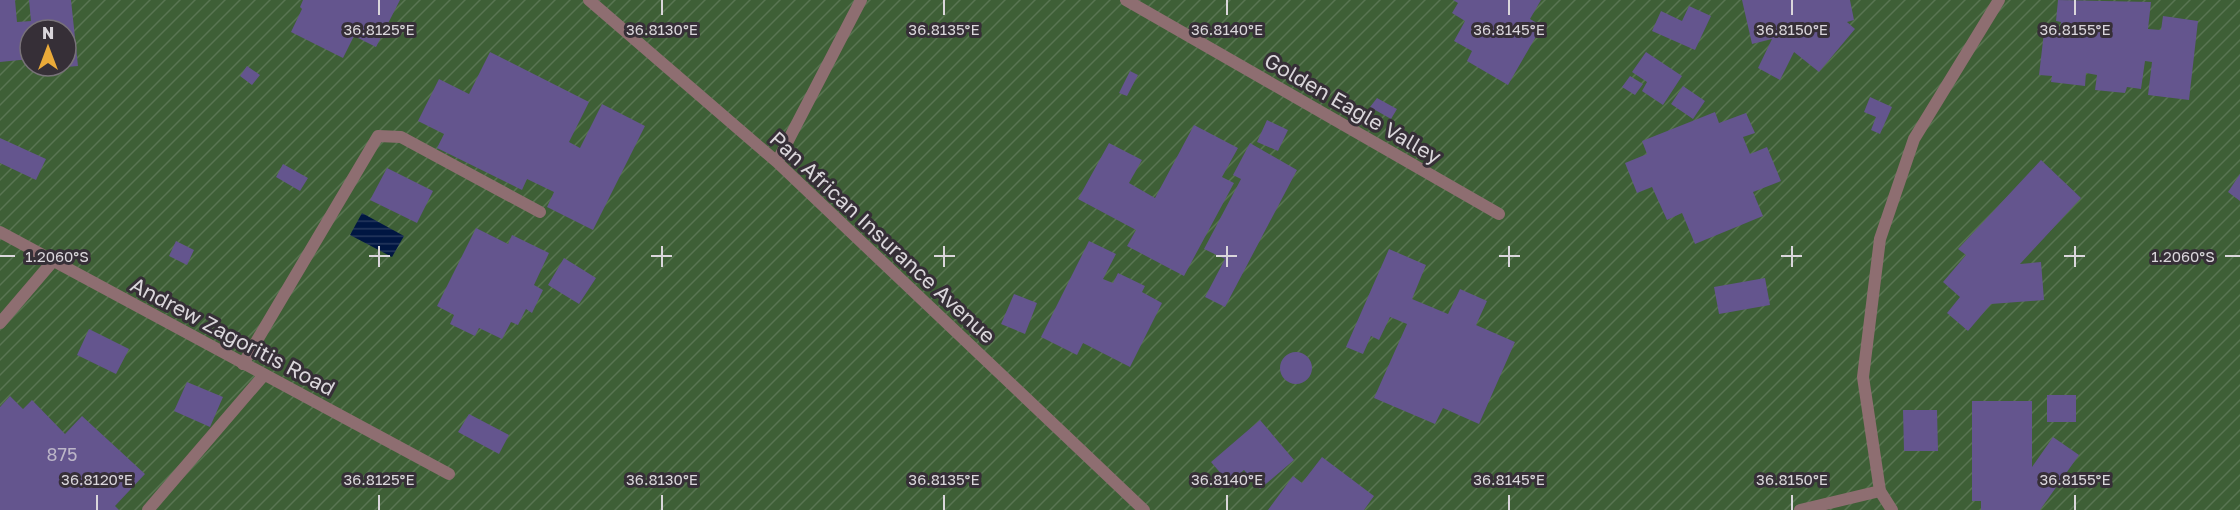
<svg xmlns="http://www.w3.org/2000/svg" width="2240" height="510" font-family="'Golos Text',sans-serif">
<defs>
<pattern id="garden-furrows" width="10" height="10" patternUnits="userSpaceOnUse" patternTransform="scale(1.5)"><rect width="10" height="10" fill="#3e5f36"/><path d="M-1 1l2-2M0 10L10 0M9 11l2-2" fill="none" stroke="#597552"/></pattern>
<pattern id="water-rules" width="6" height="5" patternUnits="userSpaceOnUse" patternTransform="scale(1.5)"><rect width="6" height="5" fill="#001642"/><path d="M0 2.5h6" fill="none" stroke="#25375d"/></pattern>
</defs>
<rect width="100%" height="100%" fill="#362f37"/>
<path fill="url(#garden-furrows)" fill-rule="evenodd" d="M0,0H2240V510H0ZM30,30H66V66H30Z"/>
<path fill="url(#water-rules)" d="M362,213L404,236L392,257L350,235Z"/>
<path fill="#64558e" d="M0,0H15L17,22L31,21L29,0H71L78,66L66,67V30H30V59L0,62Z
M303,0H400L376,47L354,36L343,58L291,32L302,9L300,7Z
M1453,0H1541L1530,19L1542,26L1508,85L1467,61L1472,51L1454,41L1465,21L1452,13L1458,3Z
M1742,0H1850L1854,20L1847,22L1855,29L1819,72L1794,52L1780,80L1758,68L1772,39L1752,44Z
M2058,0L2151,2L2148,29L2161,30L2163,16L2198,21L2189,100L2148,95L2152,62L2145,61L2141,89L2127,87L2125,93L2095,90L2097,75L2086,73L2085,86L2051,82L2052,76L2039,75L2044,32L2060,34L2061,22L2056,21Z
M1689,6L1711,16L1695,50L1652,31L1661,11L1682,21Z
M490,52L589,102L569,142L580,148L602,104L645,126L593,230L547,207L554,192L527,179L522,190L437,148L444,134L418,121L439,79L469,94Z
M1646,52L1682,76L1663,105L1642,91L1647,82L1632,72Z
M36,66H62V68L36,70Z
M247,66L260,75L252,85L240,76Z
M1130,71L1138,75L1127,96L1119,93Z
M1630,76L1643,84L1635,95L1622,87Z
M1683,86L1705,101L1693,119L1671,104Z
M1870,97L1892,107L1880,134L1871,130L1876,117L1864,112Z
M1377,98L1397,109L1391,119L1370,107Z
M1715,112L1719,123L1746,113L1755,133L1743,137L1750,154L1767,147L1781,181L1753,192L1763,216L1695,244L1682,213L1667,220L1652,187L1637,193L1625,163L1647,154L1642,141Z
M1267,120L1288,130L1278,151L1257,142Z
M1194,125L1238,148L1222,177L1234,183L1184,276L1127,246L1136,230L1078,199L1109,143L1142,160L1129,183L1155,198Z
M0,138L46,159L36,180L0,163Z
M1250,143L1297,170L1225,307L1205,297L1225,259L1204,249L1241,179L1233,175Z
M2041,160L2081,198L2020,264L2041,262L2044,300L1991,304L1968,331L1947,313L1960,297L1943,282L1966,255L1958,249Z
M283,164L308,178L300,191L276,177Z
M387,168L433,191L417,223L370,200Z
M2240,174V201L2228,192Z
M476,228L508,244L512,235L549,253L534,285L543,290L532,313L526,309L518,325L511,322L502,339L479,328L475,336L450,324L454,315L437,306Z
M176,241L194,250L187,265L169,256Z
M1089,241L1116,254L1103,279L1113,283L1118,273L1145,286L1142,292L1162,303L1130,367L1083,343L1077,355L1041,337Z
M1389,249L1426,265L1412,299L1448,314L1460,289L1487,301L1476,325L1515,342L1479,424L1443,408L1435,424L1374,398L1407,324L1390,317L1379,340L1371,336L1363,354L1346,347Z
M564,258L596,278L579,304L548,285Z
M1765,278L1770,305L1719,314L1714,287Z
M1014,294L1037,303L1025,334L1001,324Z
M89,329L129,349L116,374L77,355Z
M1280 368a16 16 0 1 1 32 0a16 16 0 1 1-32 0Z
M187,382L223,397L210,427L174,411Z
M2047,395H2076V422H2047Z
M10,396L23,409L32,400L65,434L82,416L145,474L115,506L119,510H0V407Z
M1972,401H2032V467L2053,437L2079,455L2040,510H1981V501H1972Z
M1903,410H1937L1938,451H1904Z
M469,414L509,435L499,454L458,432Z
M1260,420L1294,460L1260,489L1244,470L1229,483L1211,462Z
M1322,457L1374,496L1364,510H1268L1293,476L1302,483Z"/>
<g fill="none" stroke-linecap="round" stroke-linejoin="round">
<path stroke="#8e6e71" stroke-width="12" d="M0,323L53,261
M243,364L378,136L401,137L540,212
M1800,510L1880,491"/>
<path stroke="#8e6e71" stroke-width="12" d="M589,0L777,162L1144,510
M1126,0L1499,214
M777,162L861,0
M0,232L449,474
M148,510L263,376
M1892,510L1880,491L1863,377L1880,239L1914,139L1999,0"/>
</g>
<path fill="none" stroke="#dad6db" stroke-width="2" d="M379,0V15M662,0V15M944,0V15M1227,0V15M1509,0V15M1792,0V15M2075,0V15M379,246V267M662,246V267M944,246V267M1227,246V267M1509,246V267M1792,246V267M2075,246V267M0,256H15M369,256H390M651,256H672M934,256H955M1216,256H1237M1499,256H1520M1781,256H1802M2064,256H2085M2225,256H2240M97,495V510M379,495V510M662,495V510M944,495V510M1227,495V510M1509,495V510M1792,495V510M2075,495V510"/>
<g text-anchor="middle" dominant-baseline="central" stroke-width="6" stroke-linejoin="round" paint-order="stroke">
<g font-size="18" fill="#bcb6c8">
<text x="62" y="454">875</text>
</g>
<g font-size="21" fill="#dad6db" stroke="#362f37">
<text transform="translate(1353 108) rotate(30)">Golden Eagle Valley</text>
<text transform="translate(883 237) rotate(43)">Pan African Insurance Avenue</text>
<text transform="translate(233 336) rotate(28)">Andrew Zagoritis Road</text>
</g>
</g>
<g font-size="15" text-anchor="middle" fill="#dad6db" stroke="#362f37" stroke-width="6" stroke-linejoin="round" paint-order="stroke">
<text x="379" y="35">36.8125°E</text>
<text x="662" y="35">36.8130°E</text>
<text x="944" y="35">36.8135°E</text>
<text x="1227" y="35">36.8140°E</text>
<text x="1509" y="35">36.8145°E</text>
<text x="1792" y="35">36.8150°E</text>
<text x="2075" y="35">36.8155°E</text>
<text x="57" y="262">1.2060°S</text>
<text x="2183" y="262">1.2060°S</text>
<text x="97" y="485">36.8120°E</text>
<text x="379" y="485">36.8125°E</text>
<text x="662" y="485">36.8130°E</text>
<text x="944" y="485">36.8135°E</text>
<text x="1227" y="485">36.8140°E</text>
<text x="1509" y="485">36.8145°E</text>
<text x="1792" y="485">36.8150°E</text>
<text x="2075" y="485">36.8155°E</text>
</g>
<g transform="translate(48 48)"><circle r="28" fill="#362f37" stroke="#787279" stroke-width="1.5"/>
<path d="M0-4.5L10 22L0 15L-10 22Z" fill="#eaaa39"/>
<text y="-9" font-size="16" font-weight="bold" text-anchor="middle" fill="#dad6db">N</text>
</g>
</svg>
